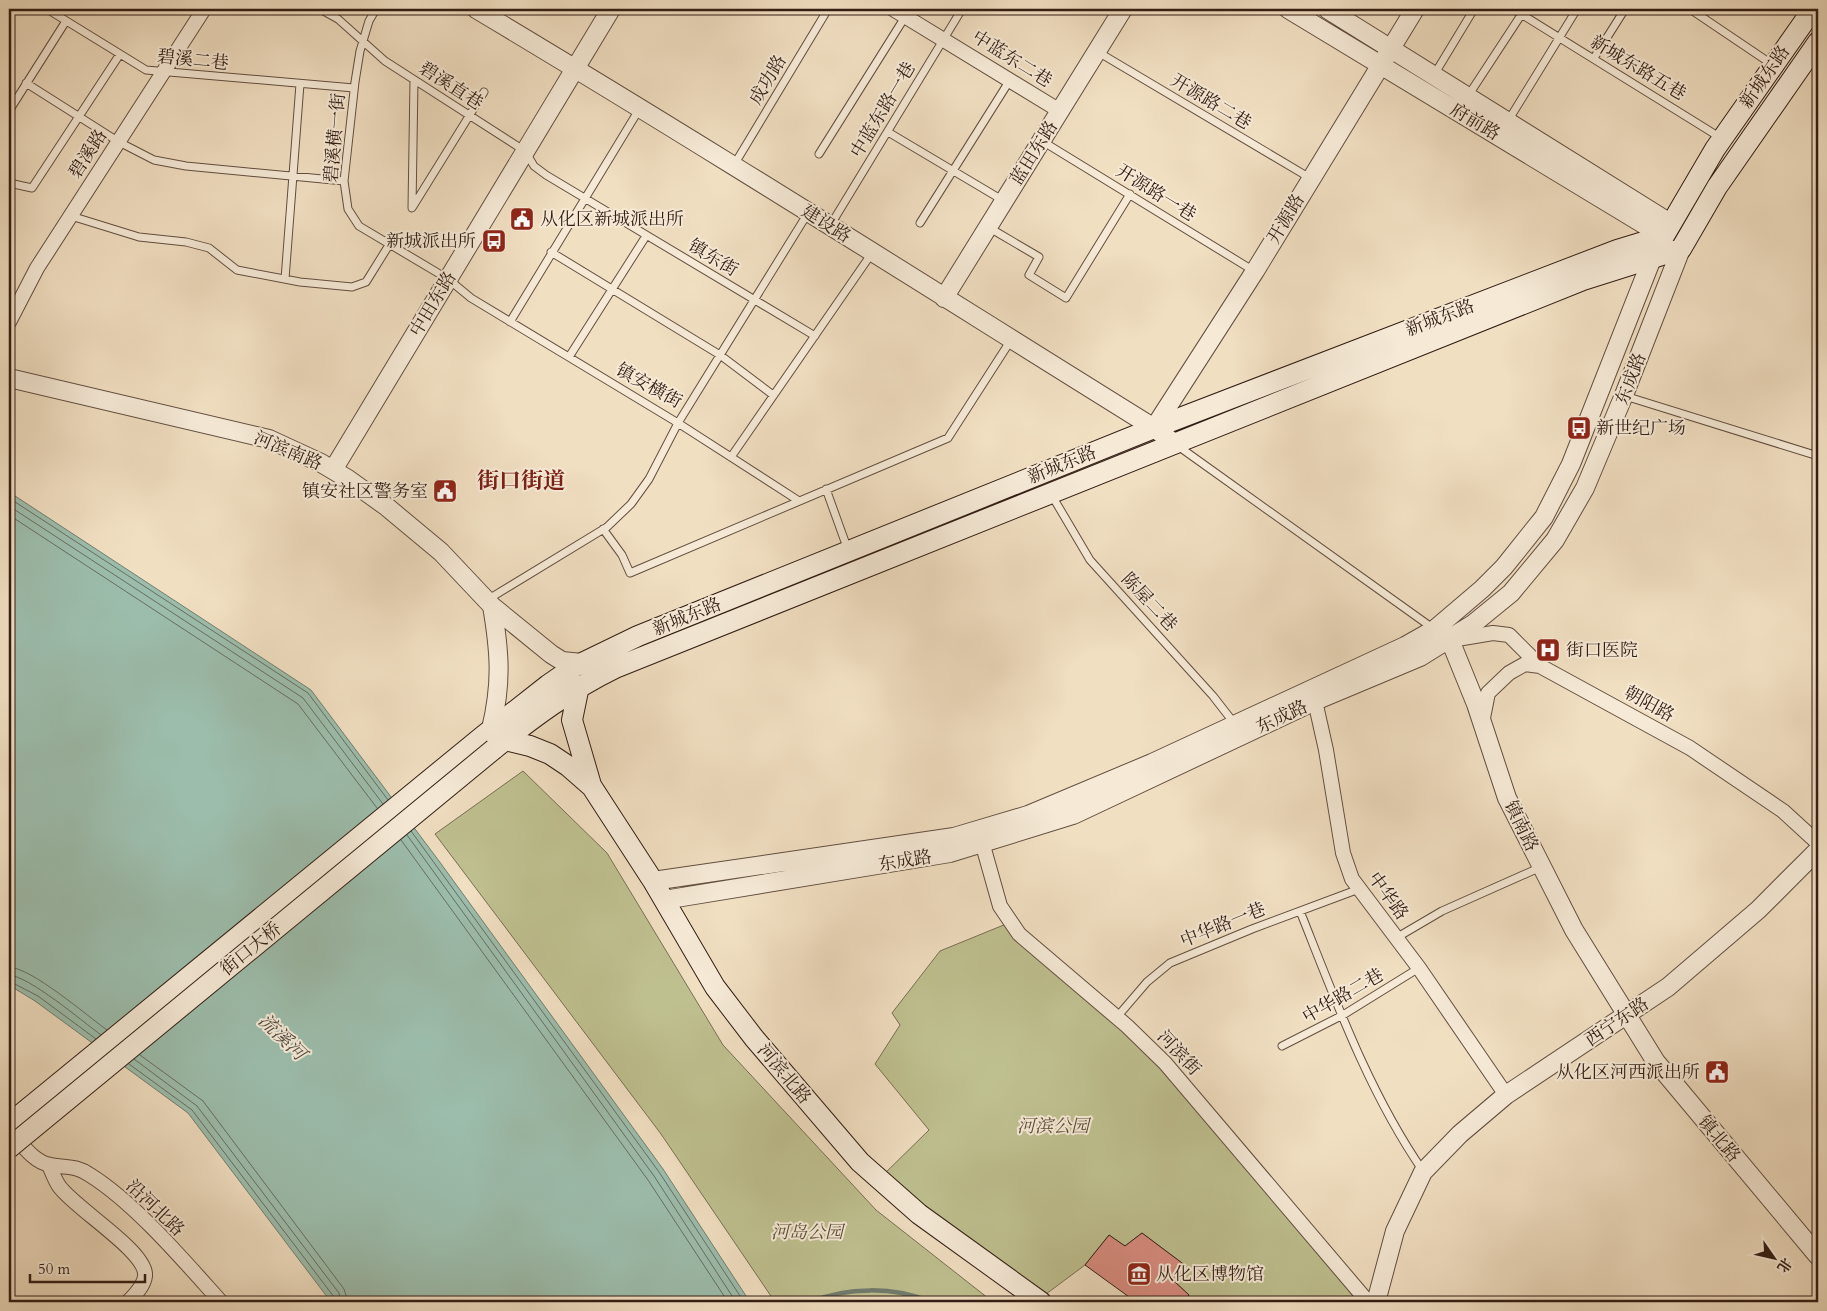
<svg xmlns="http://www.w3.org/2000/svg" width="1827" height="1311" font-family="Cardo,'Noto Serif SC',serif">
<rect width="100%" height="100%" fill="#f1dfc2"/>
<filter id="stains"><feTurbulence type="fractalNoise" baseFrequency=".004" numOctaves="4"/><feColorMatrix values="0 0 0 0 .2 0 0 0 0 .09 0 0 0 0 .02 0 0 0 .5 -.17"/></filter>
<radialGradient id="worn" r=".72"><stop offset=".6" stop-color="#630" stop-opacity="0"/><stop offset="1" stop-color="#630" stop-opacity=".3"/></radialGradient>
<path fill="#bfc090" stroke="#786e52" d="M523,771L607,853L723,1045L876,1210L993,1302H775L661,1134L435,834Z
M1011,922L1127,1026L1369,1302H1184L1189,1295L1175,1282L1186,1266L1142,1233L1125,1246L1109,1235L1085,1265L1038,1300L879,1179L929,1130L875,1064L900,1025L892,1013L940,951Z"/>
<path fill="#9cbdac" stroke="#727d6f" d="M9,492L311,690L439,861L663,1169L750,1302H331L188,1113L35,1001L9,985Z"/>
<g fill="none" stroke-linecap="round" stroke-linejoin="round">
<path stroke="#676d60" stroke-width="1" d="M9,498L308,693L388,800
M9,506L303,698L383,804
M9,515L298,704L377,808
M411,831L659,1172L744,1302
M407,835L654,1176L736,1302
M401,840L648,1180L728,1302
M9,967C32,968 86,1015 107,1030
M9,975C29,976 82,1021 101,1035
M9,981L38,996L96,1039
M140,1055L203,1101L344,1289L348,1302
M134,1059L197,1106L339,1293L341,1302
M129,1064L192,1110L334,1297L335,1302"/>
<path stroke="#727d6f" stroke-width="4.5" d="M810,1302C846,1287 895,1286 930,1302"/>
</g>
<path fill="#d98c80" stroke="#321d14" d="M1142,1233L1186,1266L1175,1282L1189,1295L1184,1302H1136L1085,1265L1109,1235L1125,1246Z"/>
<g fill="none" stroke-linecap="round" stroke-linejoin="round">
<defs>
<path id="service" d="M47,9L146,70L354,88
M320,9L338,19L385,61L525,151L534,166L546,175L815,336
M376,9L369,21L360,51L355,82L344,181L348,209L359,226L448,279L471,298L678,423L799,501
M1513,9L1721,138
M1690,9L1773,65
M1098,52L1310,178
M1594,58L1625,9
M1434,75L1474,9
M414,80L412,208L484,92
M26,83L119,142L154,160L186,166L344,181
M1468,96L1525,9
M9,111L66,21
M1508,121L1577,9
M888,132L1004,201
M1042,141L1254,271
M819,154L910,9
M734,165L828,9
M9,183L32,188L120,54
M71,216L139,237L186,242L209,248L237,270L300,282L352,287L366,282L389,245
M920,223L1010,80
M830,226L962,9
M988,227L1039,257L1029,275L1066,298L1130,194
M551,252L720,355L773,395
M285,279L300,84
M510,322L640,108
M569,357L646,236
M1625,396L1818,456
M1178,446L1434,629
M731,457L872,253
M826,489L848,550
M1051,494L1090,560L1213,696L1234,723
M603,529L622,555L630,573L948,438L1011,340
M487,600L607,527L631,504L649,479L678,423L808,213
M1300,911C1335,999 1369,1093 1423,1171
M1396,938L1442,911L1541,867
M1117,1017L1147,982L1170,963L1252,929L1359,889
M1282,1046L1343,1015L1419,968"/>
<path id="minor" d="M893,9L1060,111
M9,322L37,268L204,9
M1451,640L1493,633L1509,635L1540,666L1690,748L1783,811L1818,843
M1313,692L1326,750L1343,853L1352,879L1419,968L1506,1095
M1482,723L1488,693L1509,673L1525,664L1540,666
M980,835L1000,906L1019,934L1127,1026L1165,1063L1368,1302
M13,1134C23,1146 35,1163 51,1165C66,1168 76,1165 90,1175C136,1204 185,1262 221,1302
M49,1165C52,1172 55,1180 59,1186C74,1208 148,1252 145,1276C144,1286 134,1296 128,1302"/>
<path id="tertiary" d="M476,9C704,145 929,288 1154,428L1174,443
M1288,9L1663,236
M1327,9L1670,223
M944,298L1123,9
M9,378L269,439L321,463L348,479L387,507L441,552L492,606L551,654L562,661L582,663
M1154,428L1255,271L1415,9
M333,470L611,9
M1442,634L1450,640L1476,704L1507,798L1574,930L1656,1062L1818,1256
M491,729C502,683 500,653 492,606
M653,881L954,837L1028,815L1152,763L1405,646L1435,629L1482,589L1504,567L1544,517L1571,464L1653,256
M664,900L950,853L1073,815L1315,701L1420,657L1473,624L1511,593L1555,540L1585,488L1624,395L1681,249
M1376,1302L1395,1231L1423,1172L1460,1134L1506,1095L1668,987L1758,910L1818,850"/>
<path id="secondary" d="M1657,248L1715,149L1813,9
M1681,249L1717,187L1818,42
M579,686L572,720L591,785
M505,740L530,746L550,754L568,766L592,787L653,881L715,987L754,1038L860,1162L919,1214L1041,1302
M494,749C532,718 570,690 615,668L1583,280L1681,249
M9,1124L483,736L548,685L574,667L638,636L1154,428L1617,250L1663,236"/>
</defs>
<use href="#service" stroke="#624e40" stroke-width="9"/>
<use href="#minor" stroke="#624e40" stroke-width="16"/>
<use href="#tertiary" stroke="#624e40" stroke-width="20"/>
<use href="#secondary" stroke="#321d14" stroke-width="22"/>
<use href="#service" stroke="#f6ead7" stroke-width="7"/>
<use href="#minor" stroke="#f6ead7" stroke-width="14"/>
<use href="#tertiary" stroke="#f6ead7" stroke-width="18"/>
<use href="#secondary" stroke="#f6ead7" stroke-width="20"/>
<defs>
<path id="secondary-bridge" d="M9,1148L494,749"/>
</defs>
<use href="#secondary-bridge" stroke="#321d14" stroke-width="22" stroke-linecap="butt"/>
<use href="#secondary-bridge" stroke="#f6ead7" stroke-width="20"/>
</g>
<defs>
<symbol id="civic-square" viewBox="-11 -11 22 22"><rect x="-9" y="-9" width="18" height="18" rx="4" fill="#8f2418" stroke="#f6ead7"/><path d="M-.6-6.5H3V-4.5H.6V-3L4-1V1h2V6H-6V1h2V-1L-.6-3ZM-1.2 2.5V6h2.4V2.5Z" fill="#fff"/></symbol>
<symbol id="bus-square" viewBox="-11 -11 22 22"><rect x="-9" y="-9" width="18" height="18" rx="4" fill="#8f2418" stroke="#f6ead7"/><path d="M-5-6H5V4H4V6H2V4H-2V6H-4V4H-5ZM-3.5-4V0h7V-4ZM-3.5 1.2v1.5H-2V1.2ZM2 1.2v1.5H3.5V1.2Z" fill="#fff"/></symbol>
<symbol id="hospital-square" viewBox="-11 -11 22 22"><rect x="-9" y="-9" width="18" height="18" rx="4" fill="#8f2418" stroke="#f6ead7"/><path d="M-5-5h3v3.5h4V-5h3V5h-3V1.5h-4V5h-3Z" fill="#fff"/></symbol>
<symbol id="museum-square" viewBox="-11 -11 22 22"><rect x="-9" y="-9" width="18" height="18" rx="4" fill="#8f2418" stroke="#f6ead7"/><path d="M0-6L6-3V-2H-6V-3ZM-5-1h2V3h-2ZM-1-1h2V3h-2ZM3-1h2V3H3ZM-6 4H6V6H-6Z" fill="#fff"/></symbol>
</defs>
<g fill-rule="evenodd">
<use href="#civic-square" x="508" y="205" width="28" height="28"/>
<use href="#bus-square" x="480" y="227" width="28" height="28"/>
<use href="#bus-square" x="1565" y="414" width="28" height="28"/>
<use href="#civic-square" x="431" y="477" width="28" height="28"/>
<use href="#hospital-square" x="1534" y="636" width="28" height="28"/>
<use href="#civic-square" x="1703" y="1058" width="28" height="28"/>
<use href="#museum-square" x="1125" y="1260" width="28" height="28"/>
</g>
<g text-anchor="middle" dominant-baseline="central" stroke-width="4" stroke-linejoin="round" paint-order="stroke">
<g font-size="18" fill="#321d14" stroke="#f6ead7">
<text transform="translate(1012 59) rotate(32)">中蓝东二巷</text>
<text transform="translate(193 60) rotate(6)">碧溪二巷</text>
<text transform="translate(1638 68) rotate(31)">新城东路五巷</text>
<text transform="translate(1765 77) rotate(-55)">新城东路</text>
<text transform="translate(768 80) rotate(-59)">成功路</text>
<text transform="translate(451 86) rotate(33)">碧溪直巷</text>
<text transform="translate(1211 102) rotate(31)">开源路二巷</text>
<text transform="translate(883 110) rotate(-59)">中蓝东路一巷</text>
<text transform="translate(1475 122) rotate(31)">府前路</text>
<text transform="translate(335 138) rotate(-85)">碧溪横一街</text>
<text transform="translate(1034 153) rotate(-58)">蓝田东路</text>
<text transform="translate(88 154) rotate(-57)">碧溪路</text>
<text transform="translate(1156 193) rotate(32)">开源路一巷</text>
<text transform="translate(1286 219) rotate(-59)">开源路</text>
<text transform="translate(826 224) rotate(32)">建设路</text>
<text transform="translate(713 258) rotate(31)">镇东街</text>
<text transform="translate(433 304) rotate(-59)">中田东路</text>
<text transform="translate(1440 318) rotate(-21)">新城东路</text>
<text transform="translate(1631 379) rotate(-69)">东成路</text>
<text transform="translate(649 386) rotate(29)">镇安横街</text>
<text transform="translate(288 451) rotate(23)">河滨南路</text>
<text transform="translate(1062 465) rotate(-22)">新城东路</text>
<text transform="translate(1149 602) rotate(47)">陈屋二巷</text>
<text transform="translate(687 617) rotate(-22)">新城东路</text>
<text transform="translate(1649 704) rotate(29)">朝阳路</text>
<text transform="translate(1282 717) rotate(-25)">东成路</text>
<text transform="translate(1521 826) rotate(64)">镇南路</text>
<text transform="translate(905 861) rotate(-9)">东成路</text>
<text transform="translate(1388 896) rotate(54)">中华路</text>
<text transform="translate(1223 925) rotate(-22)">中华路一巷</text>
<text transform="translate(251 949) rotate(-39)">街口大桥</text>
<text transform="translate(1343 996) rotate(-30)">中华路二巷</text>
<text transform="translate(1617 1022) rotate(-34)">西宁东路</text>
<text transform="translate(1179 1053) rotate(47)">河滨街</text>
<text transform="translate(784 1074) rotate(50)">河滨北路</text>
<text transform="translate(1719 1139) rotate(50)">镇北路</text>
<text transform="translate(155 1208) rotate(44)">沿河北路</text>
</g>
<g font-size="18" fill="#321d14" stroke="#f6ead7" text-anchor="start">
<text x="540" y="219">从化区新城派出所</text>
<text x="476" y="241" text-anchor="end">新城派出所</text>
<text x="1596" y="428">新世纪广场</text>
<text x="428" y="491" text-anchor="end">镇安社区警务室</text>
<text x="1566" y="650">街口医院</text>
<text x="1700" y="1072" text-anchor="end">从化区河西派出所</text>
<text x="1156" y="1274">从化区博物馆</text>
</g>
<g font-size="18" font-style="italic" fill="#5c4e39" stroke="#f6ead7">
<text x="1053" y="1126">河滨公园</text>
<text x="807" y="1232">河岛公园</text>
</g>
<g font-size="19" font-style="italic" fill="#524d42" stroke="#f6ead7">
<text transform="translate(282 1037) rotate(44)">流溪河</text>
</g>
<g font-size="22" font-weight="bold" fill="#7a1f14" stroke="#f6ead7">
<text x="521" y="481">街口街道</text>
</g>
</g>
<rect width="1827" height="1311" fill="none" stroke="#f1dfc2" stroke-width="30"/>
<rect x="10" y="10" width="1807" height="1291" fill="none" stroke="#321d14" stroke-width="2.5"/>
<rect x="15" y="15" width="1797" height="1281" fill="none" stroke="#321d14"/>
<g transform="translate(1774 1258) rotate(124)" stroke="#f6ead7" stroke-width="4" paint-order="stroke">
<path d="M0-4L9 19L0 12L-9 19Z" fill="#321d14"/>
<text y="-8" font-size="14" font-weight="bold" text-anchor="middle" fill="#321d14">北</text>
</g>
<path d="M30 1274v8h115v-8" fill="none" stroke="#321d14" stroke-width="2.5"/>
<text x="38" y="1274" font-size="15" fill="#321d14" stroke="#f6ead7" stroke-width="4" paint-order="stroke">50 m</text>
<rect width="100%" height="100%" filter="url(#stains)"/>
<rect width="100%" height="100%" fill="url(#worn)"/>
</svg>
